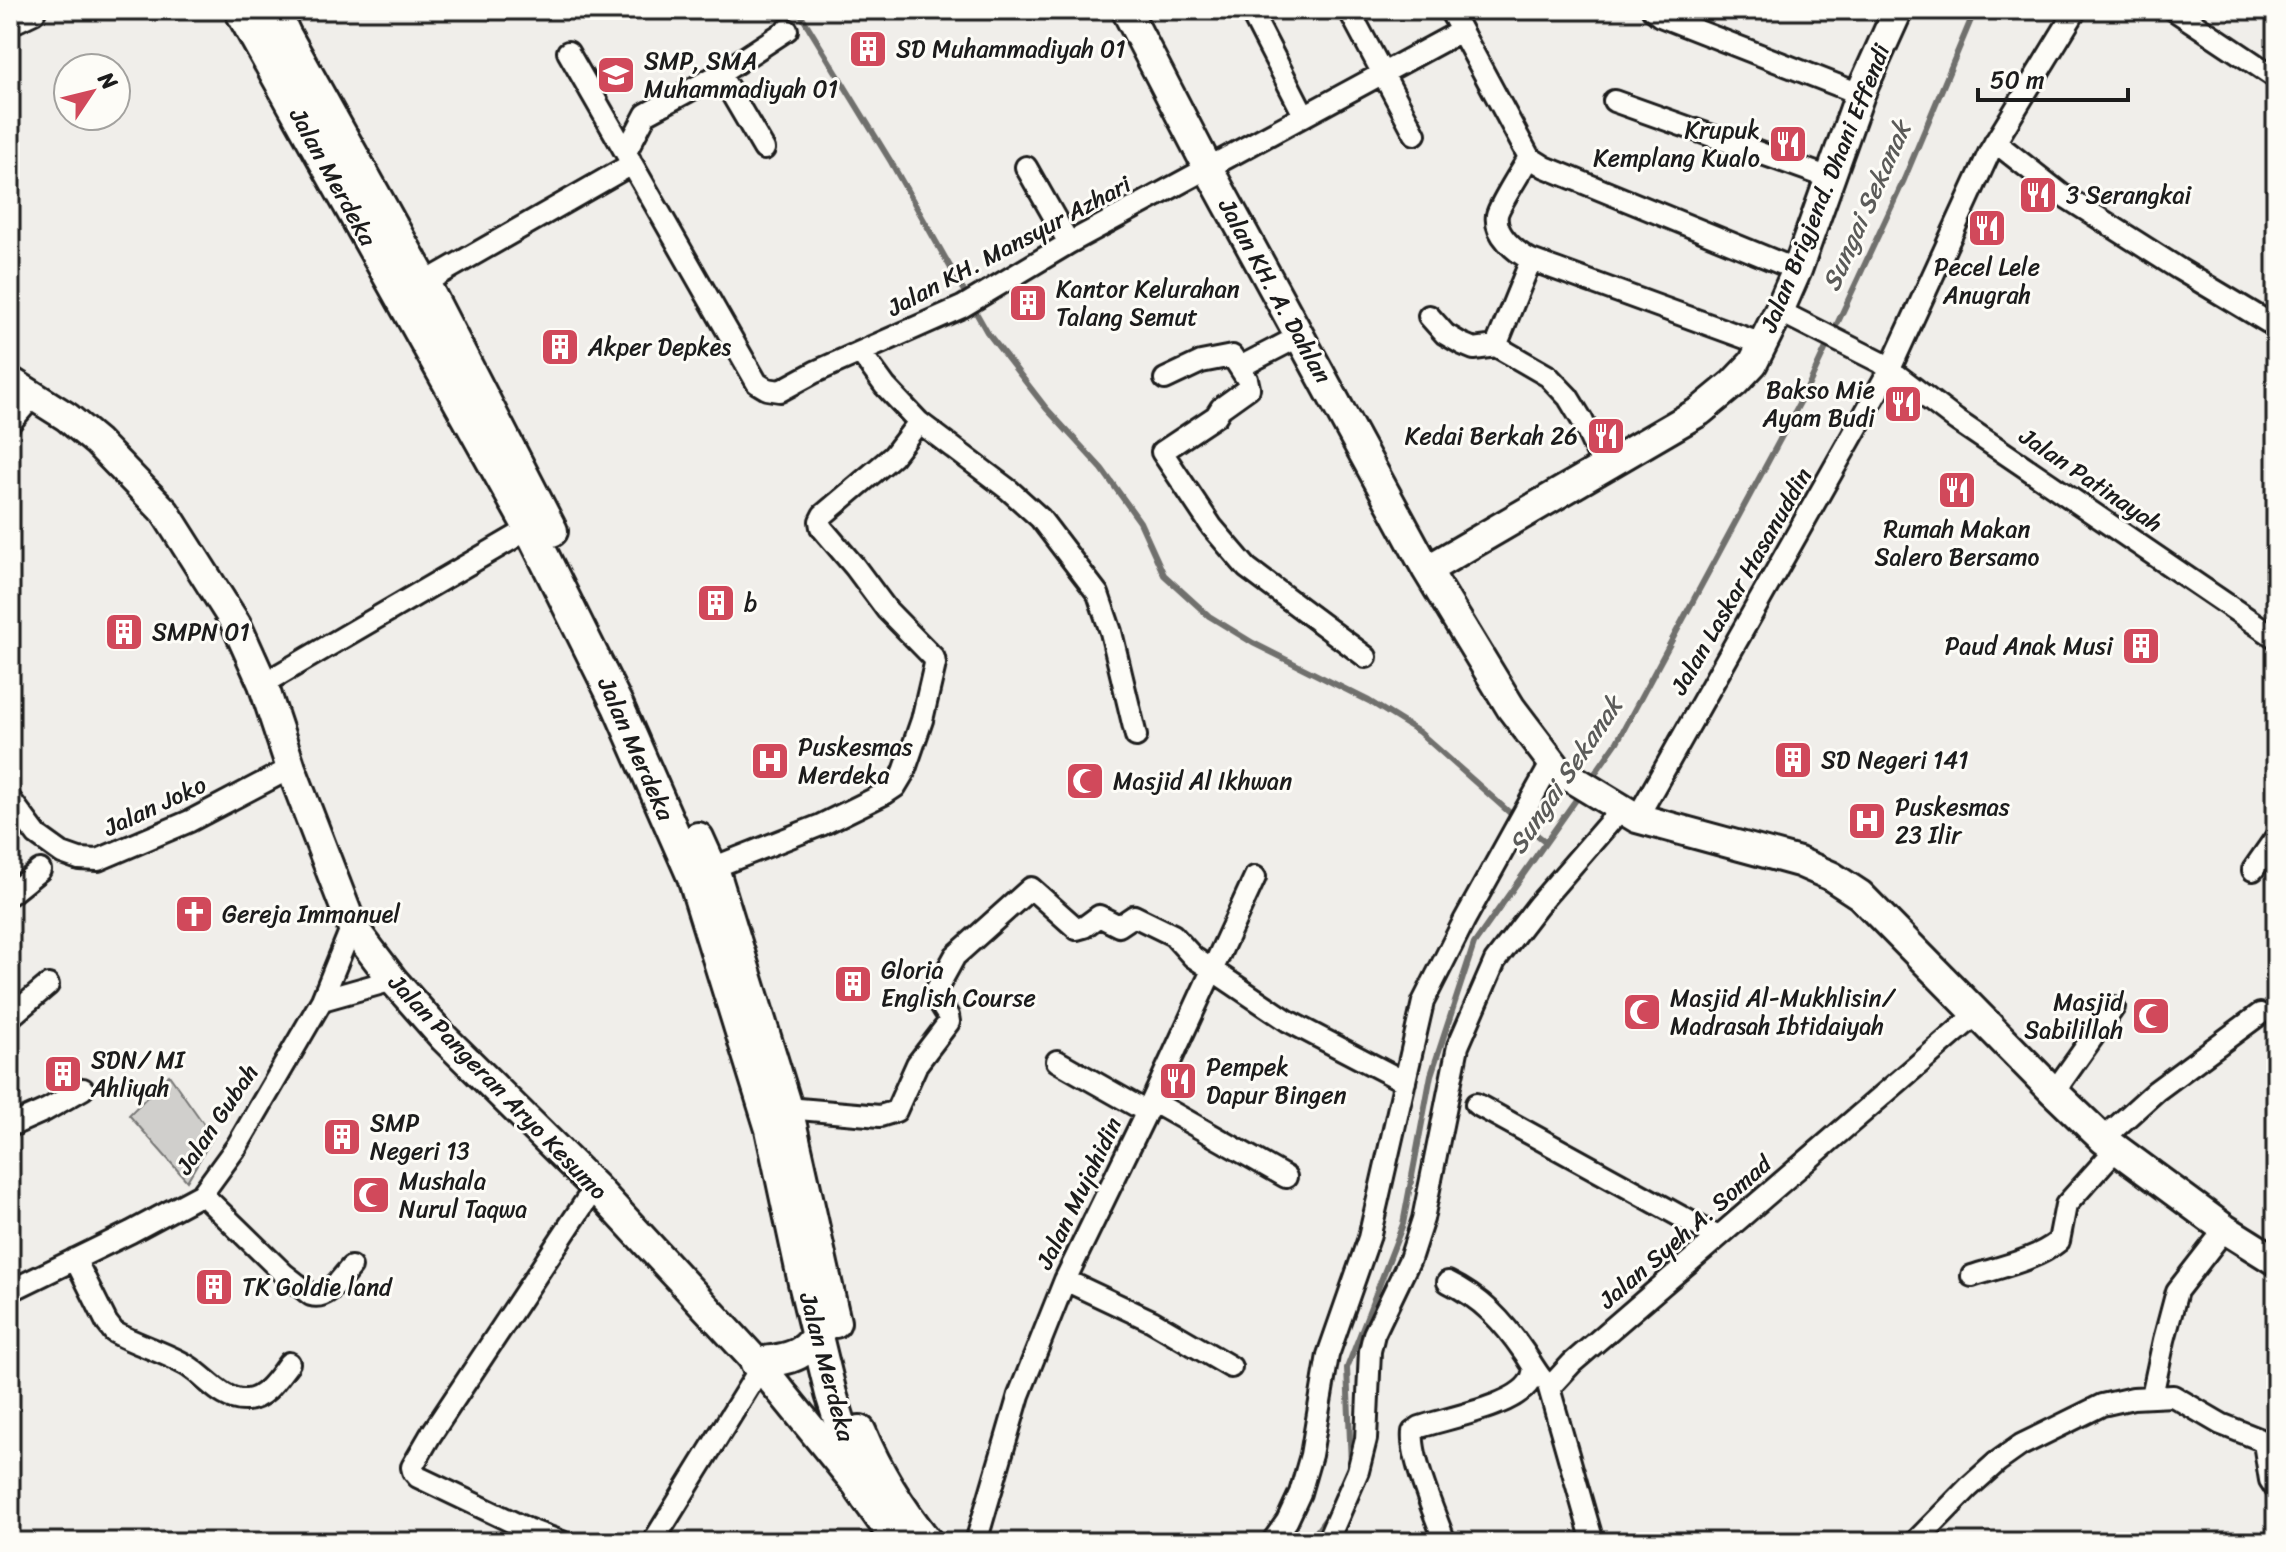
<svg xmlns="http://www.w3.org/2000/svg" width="2286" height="1552" font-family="Sriracha,sans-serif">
<rect width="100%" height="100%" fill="#f0eeea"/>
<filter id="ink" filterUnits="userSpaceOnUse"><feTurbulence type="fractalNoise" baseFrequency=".0125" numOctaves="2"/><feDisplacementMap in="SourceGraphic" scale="16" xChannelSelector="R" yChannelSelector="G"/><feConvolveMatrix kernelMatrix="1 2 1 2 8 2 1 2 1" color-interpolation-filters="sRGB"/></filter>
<g filter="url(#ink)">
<path fill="#d0cfcc" stroke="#767674" stroke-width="2" d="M169,1075L213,1137L187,1181L129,1115Z"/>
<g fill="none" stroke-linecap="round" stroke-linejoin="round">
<path stroke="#706f6d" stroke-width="6" d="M798,10L891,162L987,332L1046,408L1102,469L1140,522L1164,575L1209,616L1253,643L1369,701L1419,732L1510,813L1546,842
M1589,782L1617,742L1805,393L1903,182L1975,10
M1351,1465L1347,1368L1403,1224L1431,1075L1474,944L1580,794
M1309,1542L1330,1513"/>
<defs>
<path id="street" d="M1250,10L1304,115
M1349,10L1415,134
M1450,10L1529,157L1545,167L1797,270
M1653,10L1660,16L1860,94
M2174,10L2276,78
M568,52L630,160
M720,74L764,149
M1614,101L1830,178
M1995,142L2061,194L2179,269L2276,327
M626,152L646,114L720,74L787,30
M1529,157C1523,168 1498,207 1497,215C1494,235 1516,252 1531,260
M1026,167L1069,243
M424,283L632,164L757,383L767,389L780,391L815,372L962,307L1069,243L1461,31
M1779,311L1880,362L1956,420L2276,638
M1429,316L1445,334L1462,344L1474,349L1496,346L1548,376L1568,397L1582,420L1603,466
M1496,346L1531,260L1762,344
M861,353L885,386L919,422L1009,490L1040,518L1098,594L1111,632L1136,736
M1240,367L1300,336
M1165,379L1201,362L1232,356L1247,379L1249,388L1221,408L1216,416L1162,452L1212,527L1247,568L1366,657
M10,423L34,395
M263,684L539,523
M10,799L37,835L62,853L79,859L98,860L190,821L291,768
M1637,818L1890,369L1990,151L2076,10
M712,868L821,825L886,793L895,787L904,772L922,720L935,664L934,658L887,610L855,567L821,527L820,521L823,515L893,456L919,422
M2253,870L2276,837
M10,894L40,870
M322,1000L393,980
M10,1017L48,985
M1057,1061L1147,1112
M2054,1092L2114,1007
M1152,1101L1286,1177
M1476,1104L1718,1237
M787,1108L880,1116L896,1111L917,1064L949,1022L948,1016L934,994L955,956L1031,888L1077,929L1084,927L1099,916L1119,926L1134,916L1173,935L1193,957L1288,1021L1405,1082
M10,1126L46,1110L83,1089
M2103,1139L2156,1091L2260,1014
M202,1194L284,1274L311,1295C328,1300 340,1279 351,1267
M75,1259L107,1323L114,1332C137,1345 165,1352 188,1366C207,1378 223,1402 247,1400C266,1398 278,1377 289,1363
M1972,1276C2000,1267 2036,1260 2059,1241L2066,1205L2116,1149
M1065,1280L1152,1321L1231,1367
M1448,1282C1481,1298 1503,1321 1524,1352C1530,1361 1535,1370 1542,1379
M10,1291L131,1232L202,1194L237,1146L322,1000L352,926
M2152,1396L2164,1340L2177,1291L2225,1229
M562,1542L527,1529L418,1477L413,1471L412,1467L430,1436L595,1187
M653,1542L761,1367
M976,1542L1019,1395L1065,1280L1152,1101L1255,877
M1272,1542L1287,1521L1300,1493L1311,1455L1328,1355L1369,1238L1423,1002L1464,921L1552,762
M1327,1542L1358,1471L1366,1439L1370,1351L1374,1334L1410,1259L1423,1219L1458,1046L1495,961L1538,905L1622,808
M1445,1542C1436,1517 1410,1457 1413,1432L1420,1427C1447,1418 1516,1406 1530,1381C1532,1378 1533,1373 1534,1369
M1593,1542L1549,1388L1572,1363L1978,1013
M1915,1542L1969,1487L1997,1462L2021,1445L2102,1405L2133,1398L2173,1396L2221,1424L2259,1439L2264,1443L2270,1480L2276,1489"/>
<path id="secondary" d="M1126,10L1208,168L1427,570L1511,708L1558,770L1637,818L1799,862L1831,876L1860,895L2054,1092L2103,1139L2225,1229L2276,1261
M10,20L31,10
M10,381L67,417L97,442L165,512L236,624L263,684L291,768L352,926L393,980L444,1038L595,1187L761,1367L858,1486
M1427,570L1700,411L1734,383L1753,363L1779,311L1797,270L1860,94L1898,10"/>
<path id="primary" d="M240,10L530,529L618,706L693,877L771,1129L804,1283L831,1394L861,1490L898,1542
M274,10L285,34L424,283L552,531
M698,838L716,878L787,1108L835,1322
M756,1363C791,1359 809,1357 825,1321
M860,1431C877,1472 899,1508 927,1542"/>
</defs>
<use href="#street" stroke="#1c1c1c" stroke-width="26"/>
<use href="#secondary" stroke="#1c1c1c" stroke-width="34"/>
<use href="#primary" stroke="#1c1c1c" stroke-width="36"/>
<use href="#street" stroke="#fdfcf7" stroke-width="20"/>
<use href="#secondary" stroke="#fdfcf7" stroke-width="28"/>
<use href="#primary" stroke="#fdfcf7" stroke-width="30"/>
</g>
</g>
<defs>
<symbol id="building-square" viewBox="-11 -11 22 22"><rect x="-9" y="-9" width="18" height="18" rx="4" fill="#d1495b" stroke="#fdfcf7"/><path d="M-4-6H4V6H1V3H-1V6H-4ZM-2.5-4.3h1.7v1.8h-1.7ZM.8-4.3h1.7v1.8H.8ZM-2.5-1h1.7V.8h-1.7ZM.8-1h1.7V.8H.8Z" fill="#fff"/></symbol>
<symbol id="school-square" viewBox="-11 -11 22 22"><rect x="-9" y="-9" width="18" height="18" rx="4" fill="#d1495b" stroke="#fdfcf7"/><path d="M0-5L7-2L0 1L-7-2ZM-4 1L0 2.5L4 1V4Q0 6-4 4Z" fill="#fff"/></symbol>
<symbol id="restaurant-square" viewBox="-11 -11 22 22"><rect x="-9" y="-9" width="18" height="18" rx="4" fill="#d1495b" stroke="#fdfcf7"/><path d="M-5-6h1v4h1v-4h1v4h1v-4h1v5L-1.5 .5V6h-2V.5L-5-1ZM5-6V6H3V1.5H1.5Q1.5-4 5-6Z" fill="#fff"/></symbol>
<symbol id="hospital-square" viewBox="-11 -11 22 22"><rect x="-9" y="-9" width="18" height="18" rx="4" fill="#d1495b" stroke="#fdfcf7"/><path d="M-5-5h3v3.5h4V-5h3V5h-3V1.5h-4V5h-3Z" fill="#fff"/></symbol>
<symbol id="mosque-square" viewBox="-11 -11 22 22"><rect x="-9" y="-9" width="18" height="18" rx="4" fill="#d1495b" stroke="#fdfcf7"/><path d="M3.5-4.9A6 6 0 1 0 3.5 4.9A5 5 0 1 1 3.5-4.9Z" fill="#fff"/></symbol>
<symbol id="church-square" viewBox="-11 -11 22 22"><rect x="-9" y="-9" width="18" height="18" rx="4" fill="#d1495b" stroke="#fdfcf7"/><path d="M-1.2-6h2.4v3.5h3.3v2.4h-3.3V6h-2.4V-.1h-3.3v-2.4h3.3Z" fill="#fff"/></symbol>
</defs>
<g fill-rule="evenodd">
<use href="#building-square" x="846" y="27" width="44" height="44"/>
<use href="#school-square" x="594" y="53" width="44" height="44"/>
<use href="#restaurant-square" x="1766" y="122" width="44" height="44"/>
<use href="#restaurant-square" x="2016" y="173" width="44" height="44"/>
<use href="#restaurant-square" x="1965" y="206" width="44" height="44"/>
<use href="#building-square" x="1006" y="281" width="44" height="44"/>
<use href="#building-square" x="538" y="325" width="44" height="44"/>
<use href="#restaurant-square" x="1881" y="382" width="44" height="44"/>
<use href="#restaurant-square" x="1584" y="414" width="44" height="44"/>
<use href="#restaurant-square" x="1935" y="468" width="44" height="44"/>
<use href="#building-square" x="694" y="581" width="44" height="44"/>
<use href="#building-square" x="102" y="610" width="44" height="44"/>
<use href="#building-square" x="2119" y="624" width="44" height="44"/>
<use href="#building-square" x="1771" y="738" width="44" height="44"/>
<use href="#hospital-square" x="748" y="739" width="44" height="44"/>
<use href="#mosque-square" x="1063" y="759" width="44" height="44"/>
<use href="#hospital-square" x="1845" y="799" width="44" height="44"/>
<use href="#church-square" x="172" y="892" width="44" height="44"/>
<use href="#building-square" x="831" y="962" width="44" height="44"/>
<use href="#mosque-square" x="1620" y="990" width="44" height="44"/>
<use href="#mosque-square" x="2129" y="994" width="44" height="44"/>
<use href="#building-square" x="41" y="1052" width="44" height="44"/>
<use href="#restaurant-square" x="1156" y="1059" width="44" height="44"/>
<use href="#building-square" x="320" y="1115" width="44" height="44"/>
<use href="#mosque-square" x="349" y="1173" width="44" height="44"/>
<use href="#building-square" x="192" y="1265" width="44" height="44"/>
</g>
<g text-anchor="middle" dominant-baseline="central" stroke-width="6" stroke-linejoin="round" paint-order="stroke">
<g font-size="24" fill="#1c1c1c" stroke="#fdfcf7" text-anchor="start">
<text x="896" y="49">SD Muhammadiyah 01</text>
<text x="644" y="61">SMP, SMA<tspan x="644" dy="28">Muhammadiyah 01</tspan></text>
<text x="1760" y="130" text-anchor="end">Krupuk<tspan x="1760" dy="28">Kemplang Kualo</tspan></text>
<text x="2066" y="195">3 Serangkai</text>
<text x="1987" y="267" text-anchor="middle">Pecel Lele<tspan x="1987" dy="28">Anugrah</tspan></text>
<text x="1056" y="289">Kantor Kelurahan<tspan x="1056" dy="28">Talang Semut</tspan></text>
<text x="588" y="347">Akper Depkes</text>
<text x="1875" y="390" text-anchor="end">Bakso Mie<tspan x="1875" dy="28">Ayam Budi</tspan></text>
<text x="1578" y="436" text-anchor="end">Kedai Berkah 26</text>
<text x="1957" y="529" text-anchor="middle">Rumah Makan<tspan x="1957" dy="28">Salero Bersamo</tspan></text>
<text x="744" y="603">b</text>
<text x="152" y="632">SMPN 01</text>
<text x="2113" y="646" text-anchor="end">Paud Anak Musi</text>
<text x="798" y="747">Puskesmas<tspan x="798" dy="28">Merdeka</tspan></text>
<text x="1821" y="760">SD Negeri 141</text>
<text x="1113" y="781">Masjid Al Ikhwan</text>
<text x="1895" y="807">Puskesmas<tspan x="1895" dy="28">23 Ilir</tspan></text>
<text x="222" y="914">Gereja Immanuel</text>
<text x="881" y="970">Gloria<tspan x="881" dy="28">English Course</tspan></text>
<text x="1670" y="998">Masjid Al-Mukhlisin/<tspan x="1670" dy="28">Madrasah Ibtidaiyah</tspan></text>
<text x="2123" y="1002" text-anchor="end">Masjid<tspan x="2123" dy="28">Sabilillah</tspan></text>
<text x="91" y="1060">SDN/ MI<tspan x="91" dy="28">Ahliyah</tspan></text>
<text x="1206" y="1067">Pempek<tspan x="1206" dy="28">Dapur Bingen</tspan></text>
<text x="370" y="1123">SMP<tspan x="370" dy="28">Negeri 13</tspan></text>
<text x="399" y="1181">Mushala<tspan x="399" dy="28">Nurul Taqwa</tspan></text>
<text x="242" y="1287">TK Goldie land</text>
</g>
<g font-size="24" fill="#1c1c1c" stroke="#fdfcf7">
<text transform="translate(333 177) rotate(61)">Jalan Merdeka</text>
<text transform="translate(1825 188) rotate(-68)">Jalan Brigjend. Dhani Effendi</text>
<text transform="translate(1009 246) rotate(-28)">Jalan KH. Mansyur Azhari</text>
<text transform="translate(1275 291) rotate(61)">Jalan KH. A. Dahlan</text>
<text transform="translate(2091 480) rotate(34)">Jalan Patinayah</text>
<text transform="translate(1741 581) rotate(-60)">Jalan Laskar Hasanuddin</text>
<text transform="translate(636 749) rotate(66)">Jalan Merdeka</text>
<text transform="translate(155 806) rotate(-25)">Jalan Joko</text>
<text transform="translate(498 1087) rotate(46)">Jalan Pangeran Aryo Kesumo</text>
<text transform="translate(217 1119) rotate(-56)">Jalan Gubah</text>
<text transform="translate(1079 1193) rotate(-64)">Jalan Mujahidin</text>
<text transform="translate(1685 1232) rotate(-41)">Jalan Syeh A. Somad</text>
<text transform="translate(827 1367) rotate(75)">Jalan Merdeka</text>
</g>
<g font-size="26" font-style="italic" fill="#5b5b59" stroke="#fdfcf7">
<text transform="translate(1866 206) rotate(-66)">Sungai Sekanak</text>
<text transform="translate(1565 775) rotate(-56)">Sungai Sekanak</text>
</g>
</g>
<rect width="2286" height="1552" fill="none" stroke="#fdfcf7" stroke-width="40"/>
<rect x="20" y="20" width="2246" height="1512" fill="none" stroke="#1c1c1c" stroke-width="3" filter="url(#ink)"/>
<g transform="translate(92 92) rotate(55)"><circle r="38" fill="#fdfcf7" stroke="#a3a29f" stroke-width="2"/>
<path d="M0-6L14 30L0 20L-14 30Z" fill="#d1495b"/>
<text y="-12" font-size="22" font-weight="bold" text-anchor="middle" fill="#1c1c1c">N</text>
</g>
<path d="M1978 88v12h150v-12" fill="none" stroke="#1c1c1c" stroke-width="4"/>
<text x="1990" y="88" font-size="24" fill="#1c1c1c" stroke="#fdfcf7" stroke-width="6" paint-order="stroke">50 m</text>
</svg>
